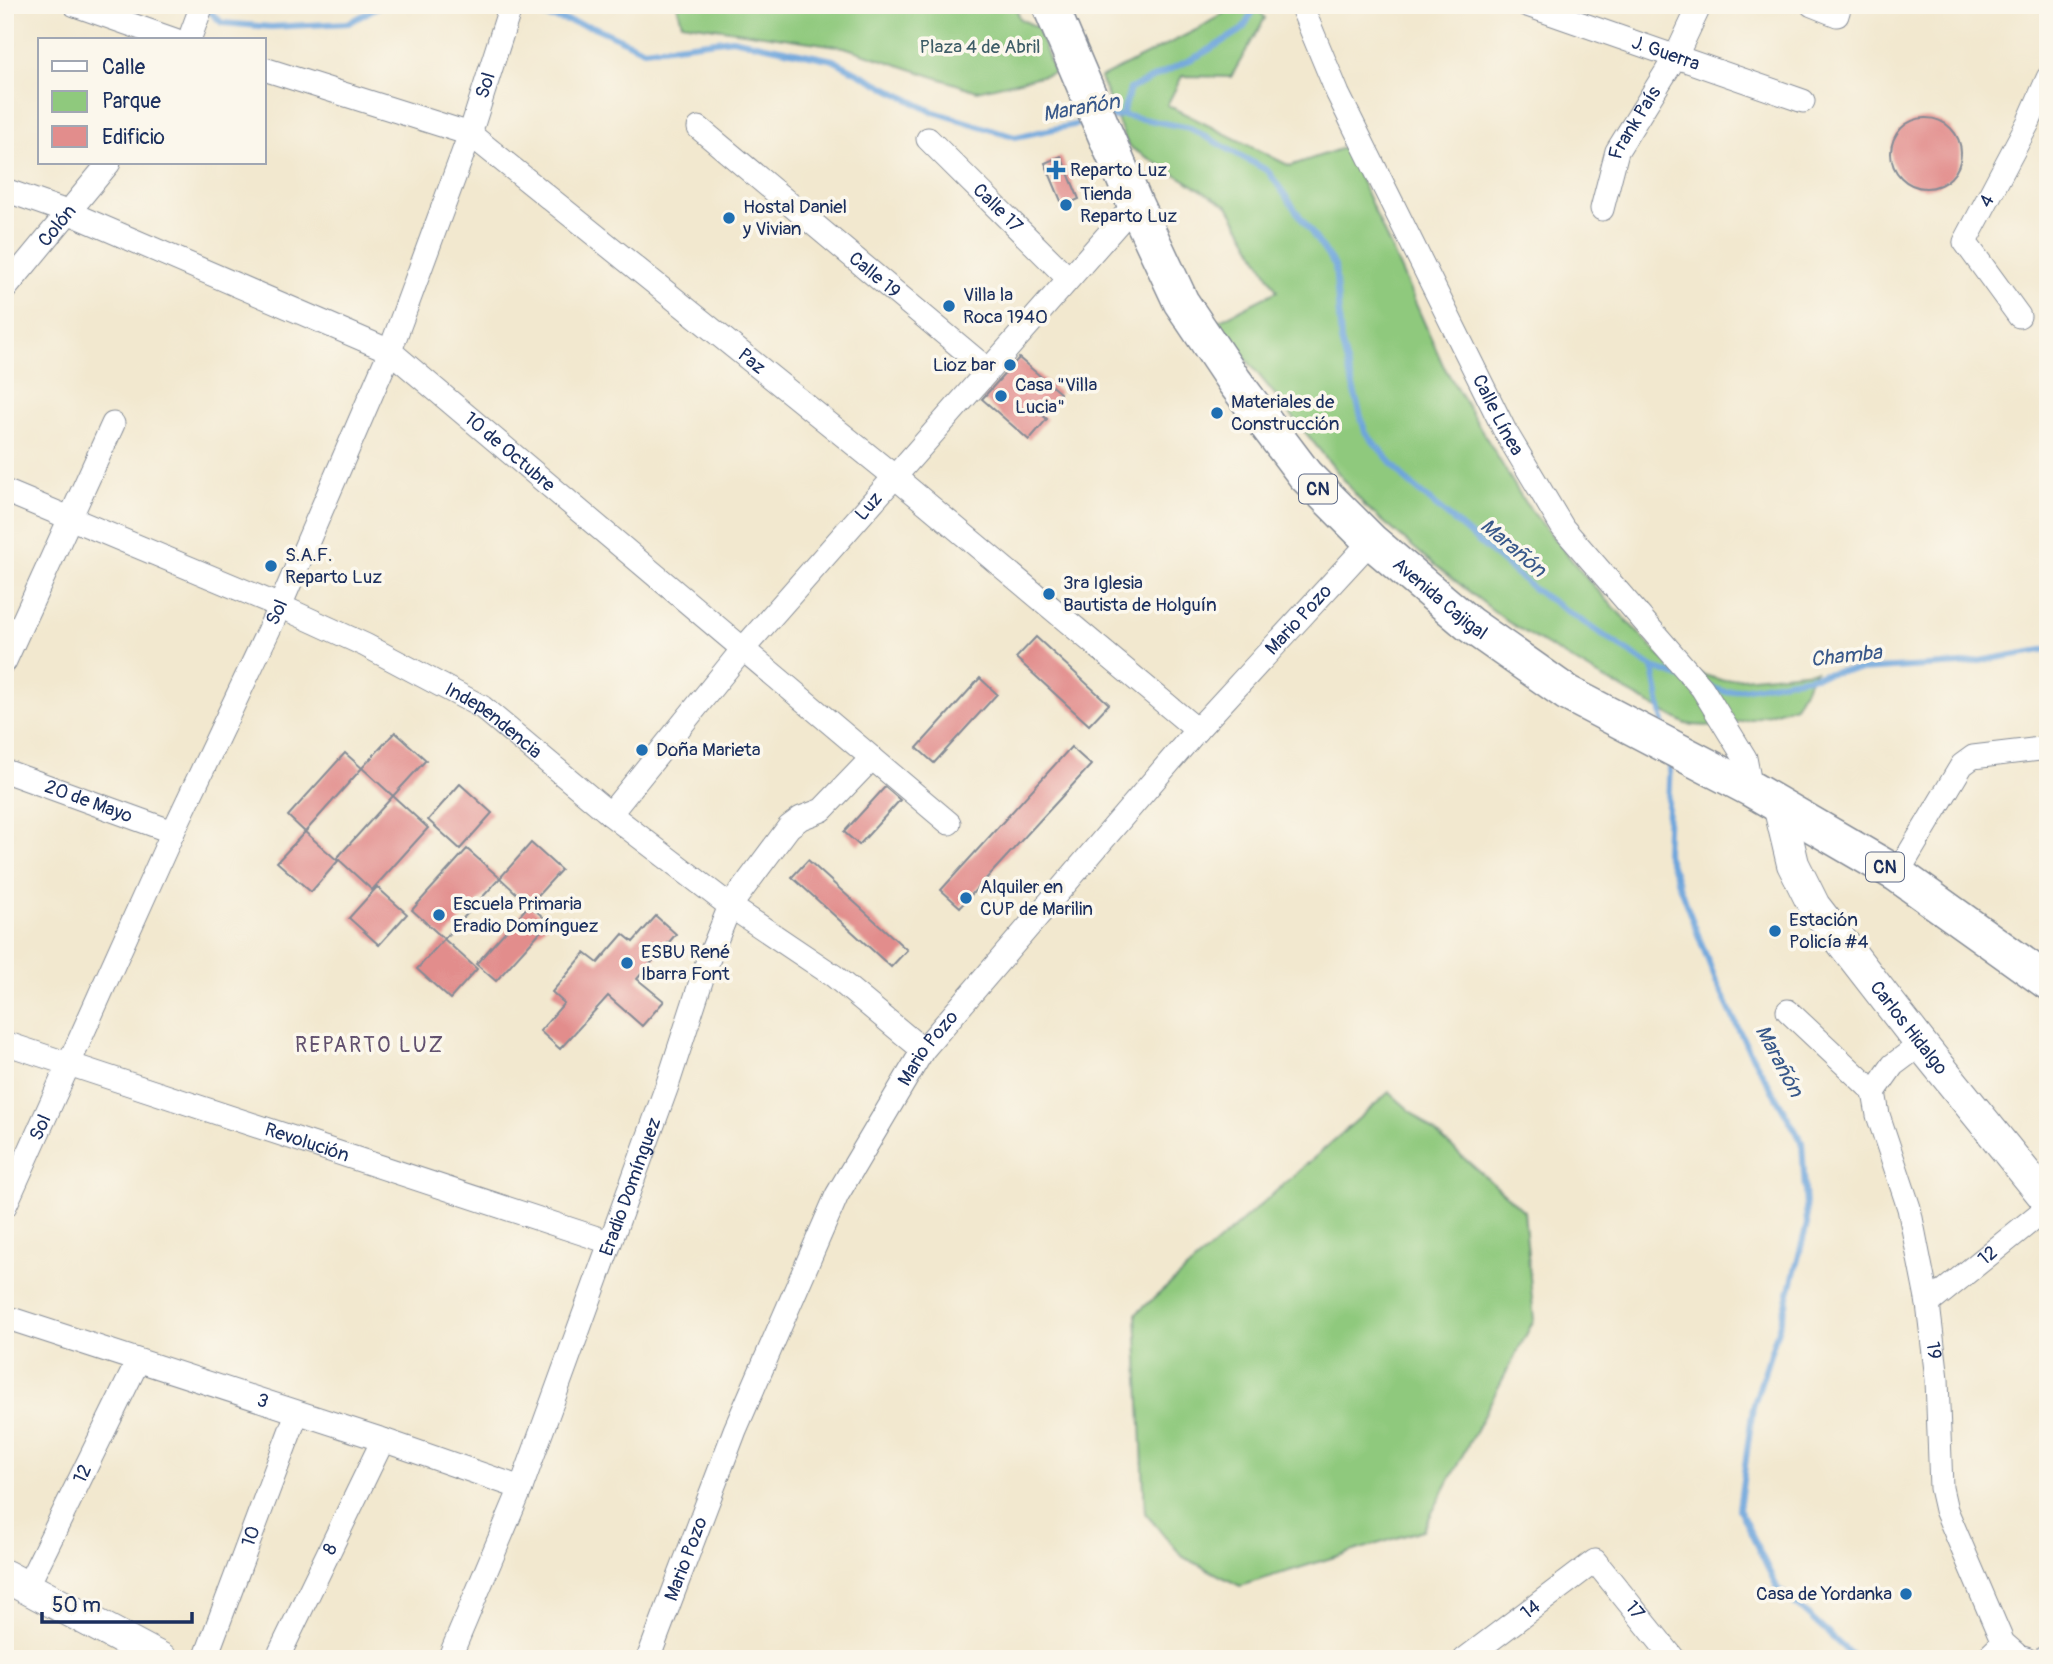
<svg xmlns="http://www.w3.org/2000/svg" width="2053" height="1664" font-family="Pangolin,sans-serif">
<rect width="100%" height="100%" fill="#fbf7ec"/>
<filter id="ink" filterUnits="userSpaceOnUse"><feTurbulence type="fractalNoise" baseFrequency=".0143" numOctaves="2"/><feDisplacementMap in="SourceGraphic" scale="14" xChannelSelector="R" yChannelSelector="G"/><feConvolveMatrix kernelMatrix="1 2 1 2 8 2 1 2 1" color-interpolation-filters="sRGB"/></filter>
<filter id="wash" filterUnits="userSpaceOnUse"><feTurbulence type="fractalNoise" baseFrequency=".00686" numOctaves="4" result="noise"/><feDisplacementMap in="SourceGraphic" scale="28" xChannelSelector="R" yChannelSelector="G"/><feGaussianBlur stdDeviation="1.57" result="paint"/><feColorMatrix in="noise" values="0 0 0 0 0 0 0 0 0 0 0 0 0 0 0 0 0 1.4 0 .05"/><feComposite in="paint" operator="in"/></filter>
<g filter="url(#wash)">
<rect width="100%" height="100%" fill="#f2e8cf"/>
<path fill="#8fc97d" stroke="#557c6e" stroke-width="2" d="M677,5H1015L1020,19L1037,27L1054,73L977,91L844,47L682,23Z
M1237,5H1255L1265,18L1231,77L1182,76L1167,105L1290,166L1346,147L1443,365L1525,503L1588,580L1660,656L1674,666L1721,680L1815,671L1795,706C1763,716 1720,731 1686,724L1597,675L1508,622L1426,558L1365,506L1216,322L1277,291L1228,206L1128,146L1100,78L1196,30Z
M1389,1092L1524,1211L1534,1320L1423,1530L1240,1586L1183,1557L1145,1513L1136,1314Z"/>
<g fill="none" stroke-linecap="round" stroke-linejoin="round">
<path stroke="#6da5dc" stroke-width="6" d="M524,5L545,16L594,27L644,50L732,39L833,60L931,111L1015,137L1088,122
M205,7L222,23L271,27L349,23L381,5
M1122,115L1130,89L1202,54L1243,29L1256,5
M1109,118L1122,115L1190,128L1268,171L1335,266L1341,341L1365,432L1408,482L1535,590L1653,668L1683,678
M1653,668L1664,728
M1710,687L1726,692L1842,671L1962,664L2048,649
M1670,760L1666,852L1716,981L1746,1045L1802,1142L1807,1224L1786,1305L1753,1407L1739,1509L1777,1587L1856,1659"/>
</g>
<g id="blocks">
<path fill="#e28d8c" d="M1891 153a35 35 0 1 1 70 0a35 35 0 1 1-70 0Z
M1061,156L1079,199L1063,206L1045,163Z
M1019,358L1060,393L1042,415L1047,419L1029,440L982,399Z
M1036,637L1109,704L1089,725L1016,658Z
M980,678L997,694L934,763L917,748Z
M395,732L426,760L393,796L362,768Z
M1071,747L1091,765L960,907L941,890Z
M345,753L362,768L305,832L288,816Z
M460,784L492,813L460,849L428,820Z
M885,787L900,800L859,845L844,832Z
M393,796L428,828L372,890L337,858Z
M305,832L338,861L311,892L277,862Z
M531,843L561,870L529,905L500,878Z
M467,849L500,878L444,939L412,910Z
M808,860L907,950L891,967L792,877Z
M377,887L407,914L379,945L349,918Z
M529,905L549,922L496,981L476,964Z
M656,916L676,934L637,979L664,1001L642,1026L608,996L560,1049L540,1031L564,1003L552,992L585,953L598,963L623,934L633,942Z
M444,939L477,969L450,999L417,969Z"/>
</g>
</g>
<g filter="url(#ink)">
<use href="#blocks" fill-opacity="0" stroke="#868c96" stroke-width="2"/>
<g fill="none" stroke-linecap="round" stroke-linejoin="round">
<defs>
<g id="street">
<path d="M75,5L175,40"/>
<path id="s1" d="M1301,5L1338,94L1505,431L1563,528L1702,688L1745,758L1751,789"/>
<path id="s2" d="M1527,5L1803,101"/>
<path d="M1812,5L1837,15L1840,5"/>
<path d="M189,40L202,5"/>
<path id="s3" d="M264,69L470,134L895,477L1197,730"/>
<path id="s4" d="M699,128L988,370"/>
<path id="s5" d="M928,139L1068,278"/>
<path id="s6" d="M5,190L70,213L390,351L949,823"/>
<path id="s7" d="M1602,209L1617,151L1676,56L1700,5"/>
<path id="s8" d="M5,289L109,163"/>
<path id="s9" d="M2019,316L1965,242L2028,123L2048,78"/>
<path id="s10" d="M5,491L280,606L365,645L482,707L610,814L730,906L834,976L923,1050"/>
<path d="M5,661L113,424"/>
<path id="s11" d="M5,771L173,832"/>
<path id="s12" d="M610,814L743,649L1135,204"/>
<path d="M1897,874L1962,765L1973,757L2048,748"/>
<path d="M1788,1011L1874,1092"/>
<path id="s13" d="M5,1043L609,1242"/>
<path id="s14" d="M1921,1044L1893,1065L1874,1092L1878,1115L1909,1208L1928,1304L1937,1379L1941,1488L1946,1510L2003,1643L2019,1657L2026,1659"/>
<path id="s15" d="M5,1206L173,832L280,606L390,351L470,134L511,5"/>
<path id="s16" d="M1928,1304L2048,1207"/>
<path id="s17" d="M5,1317L383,1440L521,1488"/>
<path id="s18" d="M27,1587L138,1361"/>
<path id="s19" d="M205,1659L297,1413"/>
<path id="s20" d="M277,1659L383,1440"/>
<path id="s21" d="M449,1659L521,1488L667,1086L707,963L730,906L789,827L801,818L822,810L872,758"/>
<path id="s22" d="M648,1659L735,1430L837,1195L923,1050L1197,730L1371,541"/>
<path id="s23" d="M1465,1659L1595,1561L1674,1659"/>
<path d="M1986,1659L2003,1643"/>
<path d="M2043,1659L2048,1657"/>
</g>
<g id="secondary">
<path id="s24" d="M1779,805L1793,864L1814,906L1921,1044L2048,1201"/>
<path d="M5,1576L161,1659"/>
</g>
<g id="primary">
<path id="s25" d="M1050,5L1135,204L1181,302L1234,381L1305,475L1371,541L1469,624L1567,693L1751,789L1897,874L2048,982"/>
</g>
</defs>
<use href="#street" stroke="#868c96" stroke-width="25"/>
<use href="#secondary" stroke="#868c96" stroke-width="34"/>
<use href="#primary" stroke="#868c96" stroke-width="38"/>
<use href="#street" stroke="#fff" stroke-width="23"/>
<use href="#secondary" stroke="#fff" stroke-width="32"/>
<use href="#primary" stroke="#fff" stroke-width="35"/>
</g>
</g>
<g fill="#1f6fb2" stroke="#fbf7ec" stroke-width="2.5">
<path d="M1052.5 159.5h7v7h7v7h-7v7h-7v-7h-7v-7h7z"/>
<circle cx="1066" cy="205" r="7"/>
<circle cx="729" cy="218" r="7"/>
<circle cx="949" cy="306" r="7"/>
<circle cx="1010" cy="365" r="7"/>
<circle cx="1001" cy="396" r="7"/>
<circle cx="1217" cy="413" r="7"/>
<circle cx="271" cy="566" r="7"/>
<circle cx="1049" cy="594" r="7"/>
<circle cx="642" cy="750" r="7"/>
<circle cx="966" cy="898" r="7"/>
<circle cx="439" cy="915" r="7"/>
<circle cx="1775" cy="931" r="7"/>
<circle cx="627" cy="963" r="7"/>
<circle cx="1906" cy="1594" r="7"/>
</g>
<g text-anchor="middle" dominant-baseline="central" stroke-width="7" stroke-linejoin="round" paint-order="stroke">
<g fill="#fbf7ec" stroke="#5e6b89" stroke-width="2">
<rect x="1299" y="474.5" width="38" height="29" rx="5"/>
<rect x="1866" y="852.5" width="38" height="29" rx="5"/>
</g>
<g font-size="18" font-weight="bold" fill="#1b2f5e">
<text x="1318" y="489">CN</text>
<text x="1885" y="867">CN</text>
</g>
<g font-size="19" fill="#3e5d67" stroke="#fbf7ec">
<text x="980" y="47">Plaza 4 de Abril</text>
</g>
<g font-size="19" fill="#1b2f5e" stroke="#fbf7ec">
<text stroke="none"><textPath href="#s2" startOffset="147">J. Guerra</textPath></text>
<text stroke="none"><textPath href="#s15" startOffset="1220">Sol</textPath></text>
<text stroke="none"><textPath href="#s7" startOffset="93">Frank País</textPath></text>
<text stroke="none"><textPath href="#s9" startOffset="138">4</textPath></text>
<text stroke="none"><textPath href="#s5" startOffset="98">Calle 17</textPath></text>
<text stroke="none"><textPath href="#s8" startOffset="82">Colón</textPath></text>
<text stroke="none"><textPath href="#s4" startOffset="229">Calle 19</textPath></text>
<text stroke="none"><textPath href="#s3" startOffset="578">Paz</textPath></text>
<text stroke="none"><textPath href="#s1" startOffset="455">Calle Línea</textPath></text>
<text stroke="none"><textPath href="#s6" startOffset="574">10 de Octubre</textPath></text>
<text stroke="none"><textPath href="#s12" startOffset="402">Luz</textPath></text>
<text stroke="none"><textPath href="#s25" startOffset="721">Avenida Cajigal</textPath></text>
<text stroke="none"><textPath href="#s15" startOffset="653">Sol</textPath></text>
<text stroke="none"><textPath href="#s22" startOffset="1241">Mario Pozo</textPath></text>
<text stroke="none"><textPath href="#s10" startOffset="541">Independencia</textPath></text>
<text stroke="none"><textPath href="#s11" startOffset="89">20 de Mayo</textPath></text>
<text stroke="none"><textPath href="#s24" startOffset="262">Carlos Hidalgo</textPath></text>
<text stroke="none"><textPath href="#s22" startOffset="674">Mario Pozo</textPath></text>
<text stroke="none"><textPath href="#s15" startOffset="86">Sol</textPath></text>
<text stroke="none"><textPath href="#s13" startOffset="318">Revolución</textPath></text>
<text stroke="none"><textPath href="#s21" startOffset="506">Eradio Domínguez</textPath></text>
<text stroke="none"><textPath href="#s16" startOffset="77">12</textPath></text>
<text stroke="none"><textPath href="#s14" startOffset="334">19</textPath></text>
<text stroke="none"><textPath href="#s17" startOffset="271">3</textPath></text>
<text stroke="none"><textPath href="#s18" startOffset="126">12</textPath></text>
<text stroke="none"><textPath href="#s19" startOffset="131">10</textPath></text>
<text stroke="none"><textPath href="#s20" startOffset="122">8</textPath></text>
<text stroke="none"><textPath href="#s22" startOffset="107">Mario Pozo</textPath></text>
<text stroke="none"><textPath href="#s23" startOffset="82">14</textPath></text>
<text stroke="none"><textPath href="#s23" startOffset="226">17</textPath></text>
</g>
<g font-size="19" fill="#1b2f5e" stroke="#fbf7ec" text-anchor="start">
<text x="1070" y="170">Reparto Luz</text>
<text x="1080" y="194">Tienda<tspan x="1080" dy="22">Reparto Luz</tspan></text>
<text x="743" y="207">Hostal Daniel<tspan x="743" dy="22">y Vivian</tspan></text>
<text x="963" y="295">Villa la<tspan x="963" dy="22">Roca 1940</tspan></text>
<text x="996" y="365" text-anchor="end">Lioz bar</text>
<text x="1015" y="385">Casa "Villa<tspan x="1015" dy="22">Lucia"</tspan></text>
<text x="1231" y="402">Materiales de<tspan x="1231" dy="22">Construcción</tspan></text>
<text x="285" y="555">S.A.F.<tspan x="285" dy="22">Reparto Luz</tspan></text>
<text x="1063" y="583">3ra Iglesia<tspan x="1063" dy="22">Bautista de Holguín</tspan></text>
<text x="656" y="750">Doña Marieta</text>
<text x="980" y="887">Alquiler en<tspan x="980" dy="22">CUP de Marilin</tspan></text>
<text x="453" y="904">Escuela Primaria<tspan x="453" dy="22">Eradio Domínguez</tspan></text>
<text x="1789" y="920">Estación<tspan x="1789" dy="22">Policía #4</tspan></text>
<text x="641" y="952">ESBU René<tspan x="641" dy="22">Ibarra Font</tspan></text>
<text x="1892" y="1594" text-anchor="end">Casa de Yordanka</text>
</g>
<g font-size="21" font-style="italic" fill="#38588a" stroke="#fbf7ec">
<text transform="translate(1081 108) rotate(-10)">Marañón</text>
<text transform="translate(1513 548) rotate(40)">Marañón</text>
<text transform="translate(1846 656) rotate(-6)">Chamba</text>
<text transform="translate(1779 1061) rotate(62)">Marañón</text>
</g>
<g font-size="21" letter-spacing="2" fill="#61506e" stroke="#fbf7ec">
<text x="370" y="1045">REPARTO LUZ</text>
</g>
</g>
<rect width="2053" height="1664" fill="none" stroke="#fbf7ec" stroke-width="28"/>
<rect x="38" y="38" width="228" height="126" fill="#fbf7ec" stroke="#a1a7b3" stroke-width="2"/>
<rect x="52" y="61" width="35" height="10" fill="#ffffff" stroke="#a1a7b3" stroke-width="2"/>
<text x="102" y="74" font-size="21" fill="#1b2f5e">Calle</text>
<rect x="52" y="91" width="35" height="21" fill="#8fc97d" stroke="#a1a7b3" stroke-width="2"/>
<text x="102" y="108" font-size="21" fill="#1b2f5e">Parque</text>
<rect x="52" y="126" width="35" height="21" fill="#e28d8c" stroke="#a1a7b3" stroke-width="2"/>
<text x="102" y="144" font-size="21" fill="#1b2f5e">Edificio</text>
<path d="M42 1612v10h150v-10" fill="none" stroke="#1b2f5e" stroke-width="3.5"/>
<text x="52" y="1612" font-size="21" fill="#1b2f5e" stroke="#fbf7ec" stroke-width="5" paint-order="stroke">50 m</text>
</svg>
